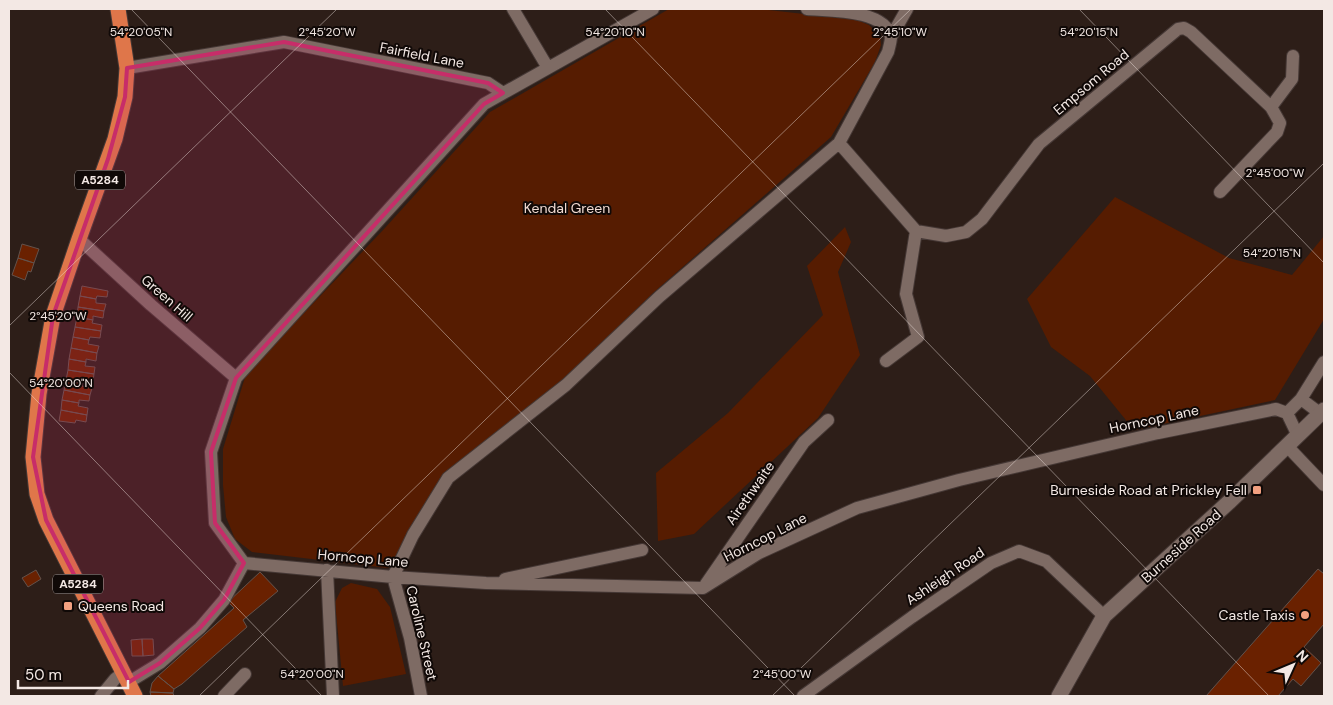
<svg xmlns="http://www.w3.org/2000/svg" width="1333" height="705" font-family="'DM Sans',sans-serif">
<rect width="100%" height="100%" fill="#2d1e18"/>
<path fill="#561c01" d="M669,9H760L857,20L869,25L880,36L881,45L875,62L831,137L653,293L575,370L445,477L388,568L252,552L235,539L226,517L223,485V449L246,374L384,229L490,112Z
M1115,197L1229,258L1292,275L1324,236V319L1275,400L1134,430L1090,376L1051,347L1027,299Z
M845,227L851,242L838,272L860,355L818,418L694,534L658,541L656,473L728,413L823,315L807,266Z
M351,583L377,589L390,607L406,674L343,686L335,602L342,588Z"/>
<path fill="#6a2100" stroke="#63524b" d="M22,244L39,249L34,263L18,258Z
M18,258L34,263L31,272L28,271L25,280L12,275Z
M82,286L108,291L107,297L97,296L96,299L80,296Z
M80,296L96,299V303L106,304L104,311L78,307Z
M78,307L104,311L103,318L93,316V320L77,317Z
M77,317L93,320L92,323L102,325L101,331L75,327Z
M75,327L101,331L100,338L90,337L89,340L73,337Z
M73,337L89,340L88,344L99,346L97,353L71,348Z
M71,348L97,353L96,361L86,359V362L69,359Z
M69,359L86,362L85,366L95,367L94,374L68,370Z
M68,370L94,374L93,381L83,379L82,383L66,380Z
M66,380L82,383V386L92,388L90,395L64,390Z
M64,390L90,395L89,401L79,400V403L62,400Z
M62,400L79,403L78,406L88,408L87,415L61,410Z
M61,410L87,415L86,422L76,420L75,423L59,421Z
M1318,569L1324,574V624L1304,647L1321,663L1301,686L1293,679L1278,696H1206Z
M36,570L41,579L28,587L22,578Z
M260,572L278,591L243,620L247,627L182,684L174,689L158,676L234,608L228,602Z
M142,639L143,656H132L131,640Z
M142,639H153L154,655L143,656Z
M158,676L174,689L173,693L150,692L152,683Z
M150,692L173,693L174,696H151Z"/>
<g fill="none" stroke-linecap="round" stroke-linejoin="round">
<defs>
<path id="minor" d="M513,9L548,68
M891,37L907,9
M127,68L284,42L488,83L503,93
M1271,107L1292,79L1293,56
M839,143L916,231L946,236L966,232L982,219L1039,144L1178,29L1184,28L1191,32L1271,107L1280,123L1277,132L1220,192
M79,239L151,305L236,378
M886,361L918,337L906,294L916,231
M1301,399L1321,414
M1298,436L1287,413L1301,399L1324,362
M1287,446L1324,485
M244,563L393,577L486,583L703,588L759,553L857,508L959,480L1158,433L1276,409L1287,413
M244,563L215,523L211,452L236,378L484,104L653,9
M327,570L333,696
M505,579L642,550
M706,584L804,442L828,420
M129,682L160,663L200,628L224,600L244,563
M101,696L115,679L124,672
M224,696L245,674
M421,696L410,638L393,577L413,535L448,478L566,385L659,297L839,143L888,52C889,48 891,41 891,37C885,9 829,11 807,9
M803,696L912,617L991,563L1019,551L1046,561L1104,616"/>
<path id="tertiary" d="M1059,696L1104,616L1229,502L1324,410"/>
<path id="trunk" d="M118,9L127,68L125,97L115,139L79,239L53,316L39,394L33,457L37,494L46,520L135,696"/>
</defs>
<use href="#minor" stroke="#453835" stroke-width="14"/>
<use href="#tertiary" stroke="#453835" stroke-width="17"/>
<use href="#trunk" stroke="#453835" stroke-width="17"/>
<use href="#minor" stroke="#7e6b64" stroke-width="12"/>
<use href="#tertiary" stroke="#7e6b64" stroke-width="15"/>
<use href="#trunk" stroke="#df764a" stroke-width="15"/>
</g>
<path fill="#c72d69" fill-opacity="0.2" stroke="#c72d69" stroke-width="4" stroke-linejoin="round" d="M284,42L488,83L503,93L484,104L236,378L211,452L215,523L244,563L224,600L200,628L160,663L129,682L46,520L33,457L53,316L108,159L125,97L127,68Z"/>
<path fill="none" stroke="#f3e8e4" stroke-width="1" stroke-opacity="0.45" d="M131,9L795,696M605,9L1269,696M1079,9L1324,263M9,326L337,9M9,372L322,696M199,696L911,9M772,696L1324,163"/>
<g fill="#f2a080" stroke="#100907" stroke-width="2">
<rect x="1252" y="485" width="10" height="10" rx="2.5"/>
<rect x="63" y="601" width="10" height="10" rx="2.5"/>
<circle cx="1305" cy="615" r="5"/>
</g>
<g text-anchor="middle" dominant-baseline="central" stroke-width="4" stroke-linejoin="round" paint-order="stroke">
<g fill="#100907" stroke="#afa5a2" stroke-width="1">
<rect x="75" y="170.5" width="50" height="19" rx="4"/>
<rect x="53" y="574.5" width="50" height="19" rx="4"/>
</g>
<g font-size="12" font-weight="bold" fill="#f3e8e4">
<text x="100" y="180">A5284</text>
<text x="78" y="584">A5284</text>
</g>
<g font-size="14" fill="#f3e8e4" stroke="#100907">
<text transform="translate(422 55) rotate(11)">Fairfield Lane</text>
<text transform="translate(1091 82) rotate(-40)">Empsom Road</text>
<text transform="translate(167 298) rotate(41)">Green Hill</text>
<text transform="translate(1154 419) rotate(-12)">Horncop Lane</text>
<text transform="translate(750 493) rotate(-55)">Airethwaite</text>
<text transform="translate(765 537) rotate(-27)">Horncop Lane</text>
<text transform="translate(1181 546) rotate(-42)">Burneside Road</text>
<text transform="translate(363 558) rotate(5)">Horncop Lane</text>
<text transform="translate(945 576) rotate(-34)">Ashleigh Road</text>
<text transform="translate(422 633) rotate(77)">Caroline Street</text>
</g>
<g font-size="14" fill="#f1dad1" stroke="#100907">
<text x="567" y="208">Kendal Green</text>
</g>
<g font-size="14" fill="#f3e8e4" stroke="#100907" text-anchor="end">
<text x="1247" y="490">Burneside Road at Prickley Fell</text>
<text x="78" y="606" text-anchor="start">Queens Road</text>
<text x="1295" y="615">Castle Taxis</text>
</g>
</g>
<g font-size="12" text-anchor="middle" fill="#f3e8e4" stroke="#100907" stroke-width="4" stroke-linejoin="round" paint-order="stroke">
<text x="327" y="36">2°45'20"W</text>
<text x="900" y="36">2°45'10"W</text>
<text x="141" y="36">54°20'05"N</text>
<text x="615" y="36">54°20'10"N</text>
<text x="1089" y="36">54°20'15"N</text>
<text x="1275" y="177">2°45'00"W</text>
<text x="1272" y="257">54°20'15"N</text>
<text x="58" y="320">2°45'20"W</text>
<text x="61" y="387">54°20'00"N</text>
<text x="312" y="678">54°20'00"N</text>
<text x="782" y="678">2°45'00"W</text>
</g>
<rect width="1333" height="705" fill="none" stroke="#f3e8e4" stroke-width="20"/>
<g transform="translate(1293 665) rotate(46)" stroke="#100907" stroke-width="4" paint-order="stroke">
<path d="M0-4L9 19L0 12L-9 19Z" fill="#f3e8e4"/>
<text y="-8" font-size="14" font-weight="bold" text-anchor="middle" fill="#f3e8e4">N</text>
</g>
<path d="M18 680v8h110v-8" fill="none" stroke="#f3e8e4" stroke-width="2.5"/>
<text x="25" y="680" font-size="15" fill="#f3e8e4" stroke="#100907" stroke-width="4" paint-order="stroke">50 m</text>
</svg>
